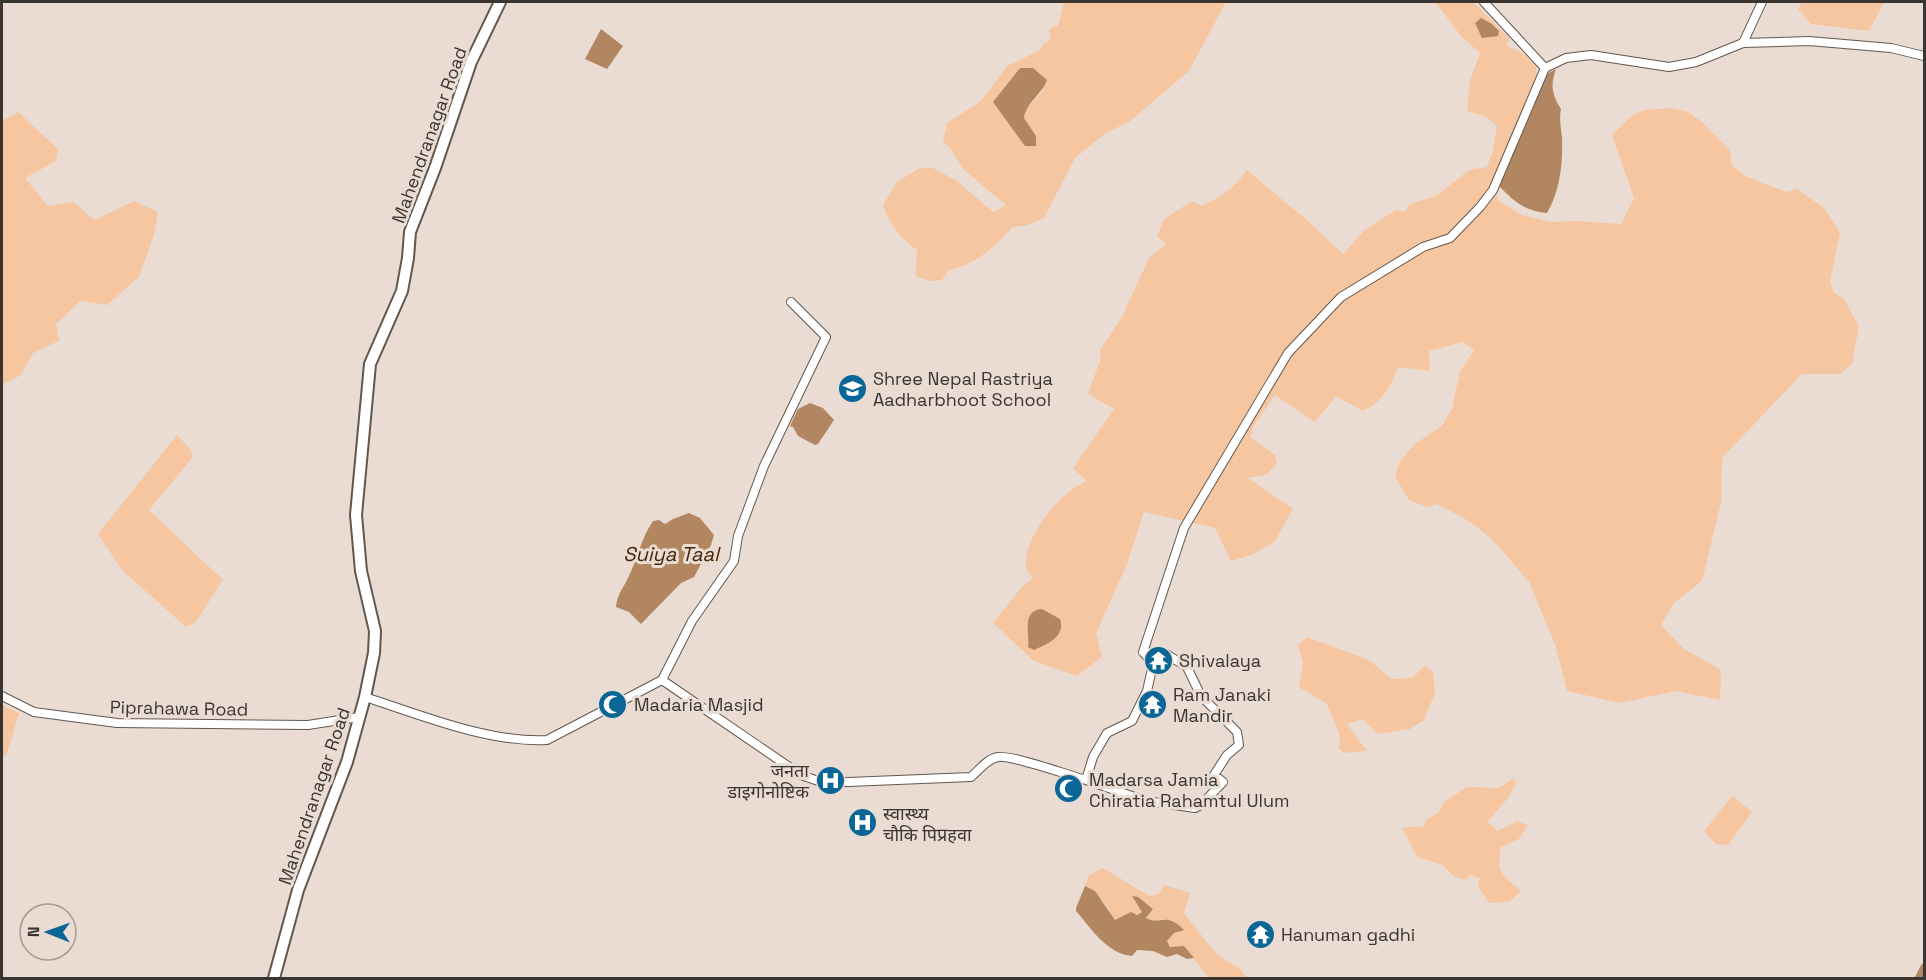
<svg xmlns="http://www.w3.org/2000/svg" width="1926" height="980" font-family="'Space Grotesk','Noto Sans Devanagari',sans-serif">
<rect width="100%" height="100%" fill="#eadcd2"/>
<path fill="#f6c6a0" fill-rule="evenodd" d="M1064,2H1226L1189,71L1129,122L1106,133L1075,158L1044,218L1028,225L1013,227C995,246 976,265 949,270L942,280L929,281L916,276L917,250C899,238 890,224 883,205L897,182L920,168H933L957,181L993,212L1006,205L963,169L951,149L943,141L947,123L981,101L1007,66L1040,50L1043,44L1051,40L1049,30L1054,26L1058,27ZM1020,68L1043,91L1025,110L1024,118L993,102Z
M1429,2H1473L1510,39L1506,45L1524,54L1536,67L1537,85L1498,179L1497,200L1522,215L1551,222L1576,221L1621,224L1634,198L1612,135L1634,114L1645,110L1672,108L1688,112L1702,122L1730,150L1732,165L1745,176L1786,192L1797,189L1824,208L1840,233L1830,281L1834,293L1844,299L1859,326L1852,364L1840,374H1802L1722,458L1721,502L1702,581L1674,603L1661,625L1684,649L1721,670L1720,700L1676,691L1620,703L1567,691L1555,644L1529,582L1492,539L1467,520L1437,504L1427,507L1409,500L1395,477L1400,461L1415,444L1442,426L1452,409L1460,372L1474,350L1463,342L1429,351L1430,371L1398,367C1391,387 1382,402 1363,411L1336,396L1315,422L1275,395L1254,425L1250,437L1275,455L1277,463L1266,475L1248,478L1293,509L1275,541L1254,554L1231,561L1215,528L1144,512L1127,564L1096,633L1102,657L1077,676L1034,661L993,623L1021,588L1033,578C1030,574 1027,571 1026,566C1024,536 1061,491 1087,481L1073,468L1114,409L1088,394L1101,358L1100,350L1122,317L1149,258L1166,244L1157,236L1164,219L1192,201L1202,206C1224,195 1232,190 1247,170L1309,222L1343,254L1365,230L1396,210L1405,212L1410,204L1436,196L1469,170L1487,167L1493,150L1497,126L1486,117L1467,111L1470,81L1480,53L1461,36L1436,3Z
M1802,2H1884L1869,31L1811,24L1798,9Z
M18,112L58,149L56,161L25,178L48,206L73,202L95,220L134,201L158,212L154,235L139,277L107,305L80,301L56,324L59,341L33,353L21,375L2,385V121Z
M177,435L190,449L193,457L149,510L223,580L195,623L186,627L122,570L98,534Z
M1307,637L1369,660L1391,679L1412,678L1425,666L1433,672L1435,693L1424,720L1410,729L1378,734L1363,719L1347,724L1367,751L1344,753L1339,749L1340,736L1327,704L1299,687L1303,663L1298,645Z
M2,705L19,713L7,753L2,759Z
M1513,778L1516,783L1508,798L1487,822L1498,831L1517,821L1528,825L1519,839L1499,848L1501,852C1494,872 1507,878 1521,891L1509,902L1489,903L1478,886L1480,878L1470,875L1466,880L1453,876L1443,865L1417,857L1402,828L1424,826L1426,820L1439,812L1444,802L1467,787L1499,788Z
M1732,796L1752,812L1728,845L1716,844L1704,831Z
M1103,868L1149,896L1160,893L1164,885L1190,893L1184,913L1217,955L1239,968L1247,978H1209L1184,946L1170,947L1167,941L1174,933L1163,919L1150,921L1145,918L1153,909L1133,896L1142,912L1115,920L1105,903L1085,886L1089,875Z"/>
<path fill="#b38662" d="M1481,18L1492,24L1499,31L1498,36L1482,38L1475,23Z
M601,29L623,46L607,69L585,59Z
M1020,68H1033L1047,80C1042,94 1026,103 1024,118L1036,136V146H1025L993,102Z
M1556,69C1550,85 1552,95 1561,109C1559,119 1561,127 1562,138C1563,163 1560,191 1547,213C1524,211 1514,201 1499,186L1545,75Z
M810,403L823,408L834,420L818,444L815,445L798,436L793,427L790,426L798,409Z
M689,513L700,518L714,535L711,545L694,577L681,583L641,624L629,612L616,607C617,595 622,590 627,580C637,561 640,540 653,521L659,520L665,524L673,519Z
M1042,609L1060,619C1066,637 1047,644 1034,650L1028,647C1030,632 1021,611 1042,609Z
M1085,886L1095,891L1115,920L1131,912L1137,915L1142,912L1132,896L1138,897L1153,909L1146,918C1161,926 1165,911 1184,930L1174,933L1167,941L1170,947L1184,946L1194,958L1187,959L1177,954L1167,957L1153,951L1137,950L1132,956C1107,954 1091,928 1076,911V908Z"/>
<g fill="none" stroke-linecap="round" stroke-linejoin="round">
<path stroke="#b38662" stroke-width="8" d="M1919,978L1924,968"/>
<defs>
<path id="minor" d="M1743,43L1762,2
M1545,68L1566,58L1591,55L1669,67L1696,62L1743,43L1809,41L1891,48L1924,56
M1143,652L1184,528L1288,353L1341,297L1423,247L1450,238L1480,207L1493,190L1545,68L1484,2
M662,680L692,621L734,561L738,536L764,466L826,337L791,302
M2,696L34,712L117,723L308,725L359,717
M365,697C421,715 488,743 547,740L662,680L801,775L824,783L971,777C979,770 987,759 998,757C1013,755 1068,775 1086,780L1093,757L1107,733L1132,721L1147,691L1152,669L1149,659L1143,652
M1086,780L1146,801L1195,808L1201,805L1223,782L1214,775L1227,755L1239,745L1237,732L1201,696L1187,667L1166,654L1143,652"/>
<path id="tertiary" d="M274,978L298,890L347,762L365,697L374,653L375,631L361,571L356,515L370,364L402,291L408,258L410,232L435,168L471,62L500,2"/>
</defs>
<use href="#minor" stroke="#62574e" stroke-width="10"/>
<use href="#tertiary" stroke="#62574e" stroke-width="14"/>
<use href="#minor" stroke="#fff" stroke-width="8"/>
<use href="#tertiary" stroke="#fff" stroke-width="10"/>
</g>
<defs>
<symbol id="school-disc" viewBox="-11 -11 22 22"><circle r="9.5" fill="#096696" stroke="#eadcd2"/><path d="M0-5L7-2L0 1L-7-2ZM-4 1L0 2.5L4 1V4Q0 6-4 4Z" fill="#fff"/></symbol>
<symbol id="temple-disc" viewBox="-11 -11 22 22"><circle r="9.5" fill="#096696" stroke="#eadcd2"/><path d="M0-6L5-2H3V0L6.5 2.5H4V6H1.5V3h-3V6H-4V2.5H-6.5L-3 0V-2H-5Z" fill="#fff"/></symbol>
<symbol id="mosque-disc" viewBox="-11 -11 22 22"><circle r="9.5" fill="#096696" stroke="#eadcd2"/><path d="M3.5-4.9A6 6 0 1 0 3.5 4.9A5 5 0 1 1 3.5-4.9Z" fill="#fff"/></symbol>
<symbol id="hospital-disc" viewBox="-11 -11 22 22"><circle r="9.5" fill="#096696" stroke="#eadcd2"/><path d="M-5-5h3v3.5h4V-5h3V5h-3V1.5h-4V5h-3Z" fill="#fff"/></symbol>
</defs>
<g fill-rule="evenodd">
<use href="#school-disc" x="836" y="372" width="33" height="33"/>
<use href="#temple-disc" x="1142" y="644" width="33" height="33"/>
<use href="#mosque-disc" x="596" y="688" width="33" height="33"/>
<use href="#temple-disc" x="1136" y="688" width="33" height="33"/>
<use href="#hospital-disc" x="814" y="764" width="33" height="33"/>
<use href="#mosque-disc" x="1052" y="772" width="33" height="33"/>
<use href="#hospital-disc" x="846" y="806" width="33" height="33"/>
<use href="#temple-disc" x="1244" y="918" width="33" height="33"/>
</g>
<g text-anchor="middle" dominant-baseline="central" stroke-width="6" stroke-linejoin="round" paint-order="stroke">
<g font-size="18" fill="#3a3531" stroke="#eadcd2">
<text transform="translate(429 135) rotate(-70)">Mahendranagar Road</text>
<text transform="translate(179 708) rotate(1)">Piprahawa Road</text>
<text transform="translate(314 796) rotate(-71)">Mahendranagar Road</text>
</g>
<g font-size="18" fill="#3a3531" stroke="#eadcd2" text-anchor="start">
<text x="873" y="378">Shree Nepal Rastriya<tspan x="873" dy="21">Aadharbhoot School</tspan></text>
<text x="1179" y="660">Shivalaya</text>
<text x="1173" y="694">Ram Janaki<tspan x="1173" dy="21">Mandir</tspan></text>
<text x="634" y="704">Madaria Masjid</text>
<text x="809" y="770" text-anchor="end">जनता<tspan x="809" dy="21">डाइगोनोष्टिक</tspan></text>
<text x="1089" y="779">Madarsa Jamia<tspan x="1089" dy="21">Chiratia Rahamtul Ulum</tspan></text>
<text x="883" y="813">स्वास्थ्य<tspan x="883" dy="21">चाैकि पिप्रहवा</tspan></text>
<text x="1281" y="934">Hanuman gadhi</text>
</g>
<g font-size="20" font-style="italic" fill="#462608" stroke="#eadcd2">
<text x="671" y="554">Suiya Taal</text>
</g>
</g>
<rect width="1926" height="980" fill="none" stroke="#3a3531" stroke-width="6"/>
<g transform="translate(48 932) rotate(271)"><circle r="28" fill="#eadcd2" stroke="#a49992" stroke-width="1.5"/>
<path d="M0-4.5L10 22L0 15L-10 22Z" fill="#096696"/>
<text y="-9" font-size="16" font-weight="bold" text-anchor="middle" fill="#3a3531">N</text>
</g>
</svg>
